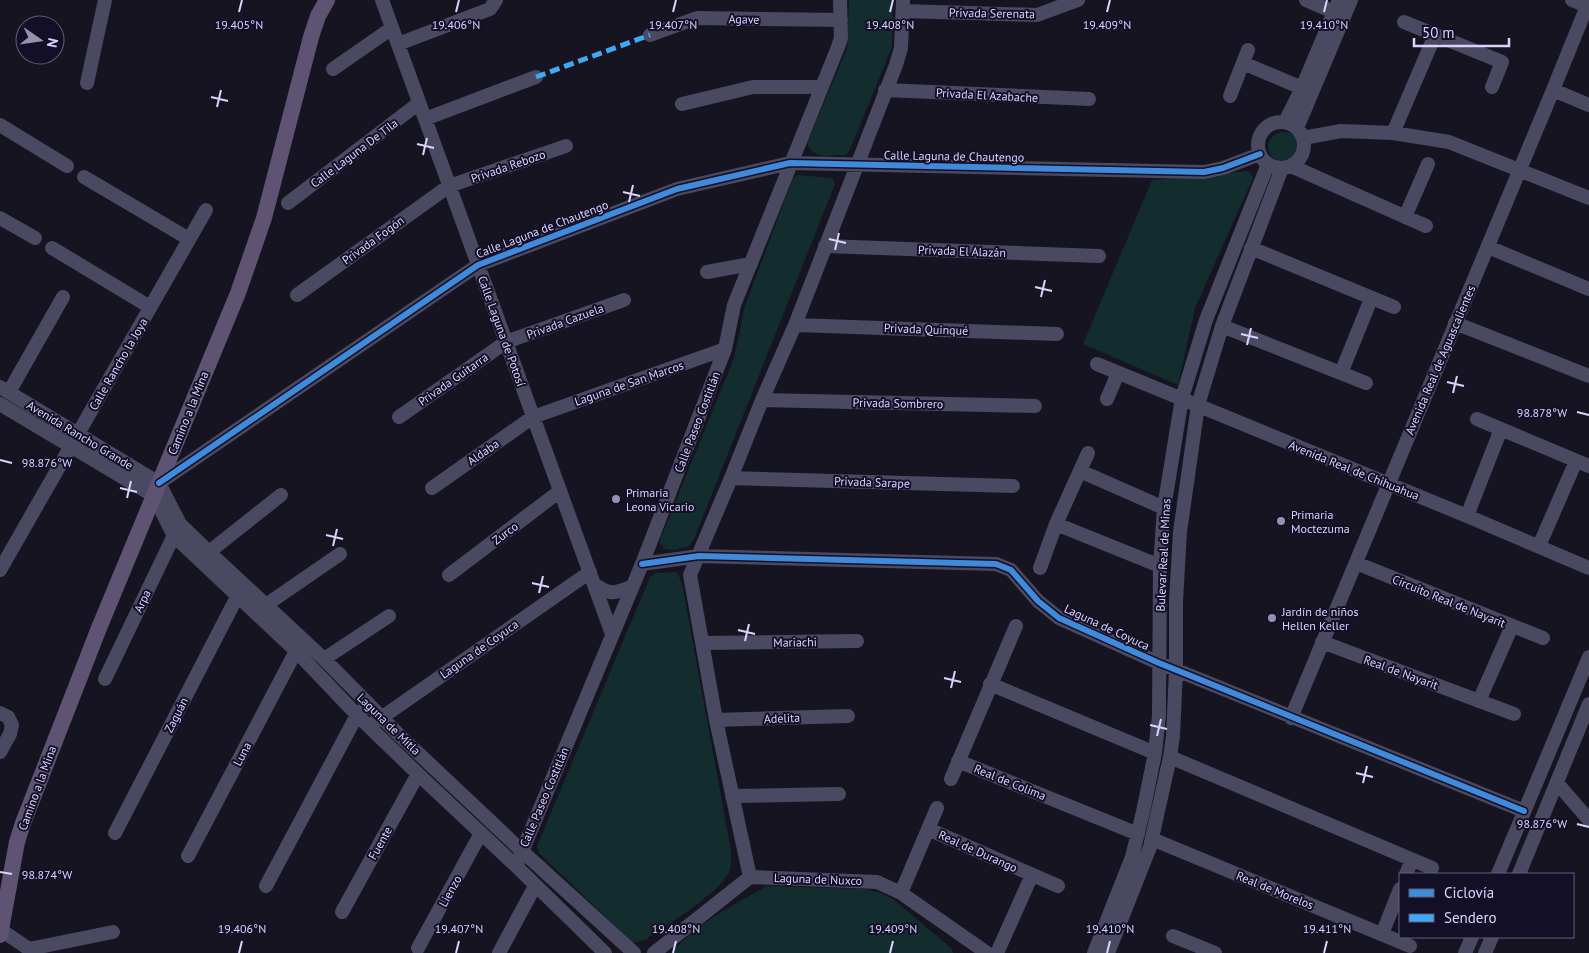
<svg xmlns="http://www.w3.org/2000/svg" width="1589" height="953" font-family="'PT Sans',sans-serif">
<rect width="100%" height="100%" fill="#161421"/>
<path fill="#132c2d" d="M849,0H893L892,47L850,150L846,155C832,155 812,160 807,143L847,48Z
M1281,132C1291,132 1297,134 1302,143C1295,191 1245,144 1281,132Z
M1249,171L1253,178L1195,308L1178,385L1083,344L1152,180Z
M798,175L832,178L835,184L694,539L689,546L675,550L665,549L659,542L734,358L745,306L793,178Z
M677,572L682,583L731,851C731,858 732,868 728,874C718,894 665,926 645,940L633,943L539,853L537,846L650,577L655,573Z
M767,886L865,889L881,893L893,899L952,949L953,953H671C697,923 733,905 767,886Z"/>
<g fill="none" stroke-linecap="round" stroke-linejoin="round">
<path stroke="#4a4962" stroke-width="14" d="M382,0L612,634
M1306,0L1334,12
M1572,0L1587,6
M903,11L1037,15L1078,0
M1404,22L1502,62L1492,87
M650,35L697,18L841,20
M398,44L490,9L496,0
M1243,63L1302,88
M333,69L392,28
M87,83L105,0
M885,90L1089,99
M1553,90L1589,105
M1230,96L1248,50
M682,104L753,87H821
M425,119L536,77
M1285,122L1302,88L1339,0
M1258 145a23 23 0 1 1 46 0a23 23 0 1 1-46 0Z
M0,125L67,166
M1297,128L1351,0
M1393,133L1435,35
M1303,138L1341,131L1393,133L1449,142L1589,198
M1291,166L1426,226
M84,177L189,239
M288,203L419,103
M1405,217L1428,164
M0,218L35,238
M825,246L1099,256
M1488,247L1589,289
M52,248L150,307
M1251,248L1394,307
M707,272L751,264
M297,295L449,186L566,146
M1455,323L1589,376
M795,325L1057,334
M1222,326L1366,383
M1097,364L1467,516L1589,568
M1341,373L1371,299
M0,387L159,483
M9,392L63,297
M1107,399L1118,373
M762,400L1035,406
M0,404L154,496L174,536L296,651L357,715L418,774L516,866L605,953
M399,417L506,342L624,300
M1477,419L1589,466
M1080,471L1164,508
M731,478L1013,486
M159,483L478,265L677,189L790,163L1204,172L1223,168L1260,154
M159,483L180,524L209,552L324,659L400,736L522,851L634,953
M432,488L533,417L725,349
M1467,516L1501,429
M1056,524L1160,566
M1539,546L1576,461
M209,552L281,495
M1356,563L1543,638
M642,564L699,556L996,564L1011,570L1038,601L1059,618L1159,663L1524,811
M1040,568L1056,524L1088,453
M0,570L206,210
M449,575L560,491
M594,584C610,595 613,594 631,587
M266,605L340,554
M1322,642L1514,714
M703,643L857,641
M324,659L389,616
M105,679L177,529
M990,684L1155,753
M1479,701L1512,626
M0,713L8,717L12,725L10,734L0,752
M1291,718L1553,90L1589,1
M716,720L848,716
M374,723L590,572
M1170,757L1432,868
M958,761L1138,834
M951,779L1016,626
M1557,783L1589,820
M732,796L839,794
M928,829L1058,886
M115,833L237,597
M1152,839L1410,946
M188,856L296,651
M516,866L642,564L725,349L734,305L838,47L841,38L840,0
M1406,874L1412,860
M1498,874L1589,657
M1519,874L1589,704
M750,877L716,720L690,575L731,478L762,400L795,325L896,65L901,48L903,0
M266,886L357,715L362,710
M901,893L937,808
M342,912L418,774
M1,930L29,949L113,932
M1382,934L1400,889
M1173,936L1215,953
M418,948L481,833
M499,953L535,886
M654,953L750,877L877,882L901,893L987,953
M997,953L1032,875
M1094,953L1132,857L1143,812L1155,753L1159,715L1160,566L1164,508L1182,398L1206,320L1268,164
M1108,953L1150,847L1170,757L1173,736L1176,670V601L1180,532L1198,405L1222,326L1282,168
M1465,953L1472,937
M1485,953L1492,937"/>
<path stroke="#5e5373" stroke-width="16" d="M0,935L17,842L23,823L99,628L238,293L264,218L311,37L318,16L327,0"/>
<path stroke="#3fa9f5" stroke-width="5" stroke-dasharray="10 5" stroke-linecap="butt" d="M536,77L650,35"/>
<defs>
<path id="cycleway" d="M159,483L478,265L677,189L790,163L1204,172L1223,168L1260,154
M642,564L699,556L996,564L1011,570L1038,601L1059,618L1159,663L1524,811"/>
</defs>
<use href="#cycleway" stroke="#130f26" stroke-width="9"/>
<use href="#cycleway" stroke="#408adc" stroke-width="6"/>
</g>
<path fill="none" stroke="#d9d4ff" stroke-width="2" d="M239,12L242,0M456,12L459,0M673,12L676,0M890,12L893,0M1107,12L1110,0M1324,12L1327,0M211,97L228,101M217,107L221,90M417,144L434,148M423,155L427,138M623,192L640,196M629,202L633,185M829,239L846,243M835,250L839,233M1035,287L1052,291M1041,297L1045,280M1241,334L1258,338M1247,345L1251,328M1447,382L1464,386M1453,393L1457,376M1577,412L1589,415M0,460L12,463M120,488L137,492M127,498L131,481M326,535L343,539M333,546L337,529M532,583L549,587M539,593L543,576M738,630L755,634M745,641L749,624M944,678L961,682M951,688L955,671M1150,725L1167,729M1157,736L1161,719M1356,773L1373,777M1363,783L1367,766M1577,824L1589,827M0,872L12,874M239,953L242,941M456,953L459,941M673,953L676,941M890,953L893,941M1107,953L1110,941M1324,953L1327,941"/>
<g fill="#9591b1" stroke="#130f26" stroke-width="2">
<circle cx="616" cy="499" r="5"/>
<circle cx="1281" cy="521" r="5"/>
<circle cx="1272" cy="618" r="5"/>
</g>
<g text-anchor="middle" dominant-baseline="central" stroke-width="4" stroke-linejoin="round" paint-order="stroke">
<g font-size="12" fill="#d9d4ff" stroke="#130f26">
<text transform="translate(992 13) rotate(1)">Privada Serenata</text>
<text transform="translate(744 19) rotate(1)">Agave</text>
<text transform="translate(987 95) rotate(3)">Privada El Azabache</text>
<text transform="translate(354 153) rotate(-37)">Calle Laguna De Tila</text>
<text transform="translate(954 156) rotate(1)">Calle Laguna de Chautengo</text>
<text transform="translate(508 166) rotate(-19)">Privada Rebozo</text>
<text transform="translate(542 229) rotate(-21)">Calle Laguna de Chautengo</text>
<text transform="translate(373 240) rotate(-36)">Privada Fogón</text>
<text transform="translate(962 251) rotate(2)">Privada El Alazán</text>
<text transform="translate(565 321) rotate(-20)">Privada Cazuela</text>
<text transform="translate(926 329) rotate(2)">Privada Quinqué</text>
<text transform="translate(502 331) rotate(70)">Calle Laguna de Potosí</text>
<text transform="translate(1440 360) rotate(-67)">Avenida Real de Aguascalientes</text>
<text transform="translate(118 364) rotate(-60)">Calle Rancho la Joya</text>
<text transform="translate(453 379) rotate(-35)">Privada Guitarra</text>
<text transform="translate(629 383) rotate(-19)">Laguna de San Marcos</text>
<text transform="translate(898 403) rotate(1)">Privada Sombrero</text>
<text transform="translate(188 413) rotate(-68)">Camino a la Mina</text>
<text transform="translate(697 422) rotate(-69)">Calle Paseo Costitlán</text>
<text transform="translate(80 435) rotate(31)">Avenida Rancho Grande</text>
<text transform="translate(483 452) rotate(-35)">Aldaba</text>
<text transform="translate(1354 470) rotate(22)">Avenida Real de Chihuahua</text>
<text transform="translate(872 482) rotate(2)">Privada Sarape</text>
<text transform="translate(505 533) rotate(-37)">Zurco</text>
<text transform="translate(1163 555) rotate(-87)">Bulevar Real de Minas</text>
<text transform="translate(142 601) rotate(-64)">Arpa</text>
<text transform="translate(1449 601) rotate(22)">Circuito Real de Nayarit</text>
<text transform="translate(1107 627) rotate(25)">Laguna de Coyuca</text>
<text transform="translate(795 642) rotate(-1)">Mariachi</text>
<text transform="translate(479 649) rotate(-35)">Laguna de Coyuca</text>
<text transform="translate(1401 672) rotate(20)">Real de Nayarit</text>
<text transform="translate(176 715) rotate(-63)">Zaguán</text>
<text transform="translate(782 718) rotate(-2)">Adelita</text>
<text transform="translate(389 724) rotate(44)">Laguna de Mitla</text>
<text transform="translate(242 754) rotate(-62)">Luna</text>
<text transform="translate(1010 782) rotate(22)">Real de Colima</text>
<text transform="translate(37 788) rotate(-70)">Camino a la Mina</text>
<text transform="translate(544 797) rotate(-67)">Calle Paseo Costitlán</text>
<text transform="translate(380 843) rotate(-61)">Fuente</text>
<text transform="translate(978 851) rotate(24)">Real de Durango</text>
<text transform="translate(818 879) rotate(2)">Laguna de Nuxco</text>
<text transform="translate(1275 890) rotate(22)">Real de Morelos</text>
<text transform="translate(450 891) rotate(-61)">Lienzo</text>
</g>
<g font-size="12" fill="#d9d4ff" stroke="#130f26" text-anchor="start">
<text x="626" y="492">Primaria<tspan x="626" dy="14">Leona Vicario</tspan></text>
<text x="1291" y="514">Primaria<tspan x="1291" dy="14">Moctezuma</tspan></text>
<text x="1282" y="611">Jardín de niños<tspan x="1282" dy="14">Hellen Keller</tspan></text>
</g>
</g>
<g font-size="12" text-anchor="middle" fill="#d9d4ff" stroke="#130f26" stroke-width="4" stroke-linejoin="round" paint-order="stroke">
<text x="239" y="29">19.405°N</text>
<text x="456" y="29">19.406°N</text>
<text x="673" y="29">19.407°N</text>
<text x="890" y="29">19.408°N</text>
<text x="1107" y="29">19.409°N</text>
<text x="1324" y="29">19.410°N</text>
<text x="1542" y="417">98.878°W</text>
<text x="47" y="467">98.876°W</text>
<text x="1542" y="828">98.876°W</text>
<text x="47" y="879">98.874°W</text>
<text x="242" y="933">19.406°N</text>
<text x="459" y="933">19.407°N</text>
<text x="676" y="933">19.408°N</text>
<text x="893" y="933">19.409°N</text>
<text x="1110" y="933">19.410°N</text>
<text x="1327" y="933">19.411°N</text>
</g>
<rect x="1399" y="873" width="175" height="65" fill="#130f26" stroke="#625e7d"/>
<rect x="1409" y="889" width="25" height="8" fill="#408adc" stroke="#625e7d"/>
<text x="1444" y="898" font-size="15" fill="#d9d4ff">Ciclovía</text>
<rect x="1409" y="914" width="25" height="8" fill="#3fa9f5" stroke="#625e7d"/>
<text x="1444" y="923" font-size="15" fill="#d9d4ff">Sendero</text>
<g transform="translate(40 40) rotate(103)"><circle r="24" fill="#130f26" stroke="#625e7d"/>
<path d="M0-4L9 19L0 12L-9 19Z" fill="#9591b1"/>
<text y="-8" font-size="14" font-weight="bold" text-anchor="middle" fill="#d9d4ff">N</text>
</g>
<path d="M1414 38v8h95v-8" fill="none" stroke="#d9d4ff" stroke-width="2.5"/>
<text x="1422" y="38" font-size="15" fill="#d9d4ff" stroke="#130f26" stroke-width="4" paint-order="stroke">50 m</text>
</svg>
